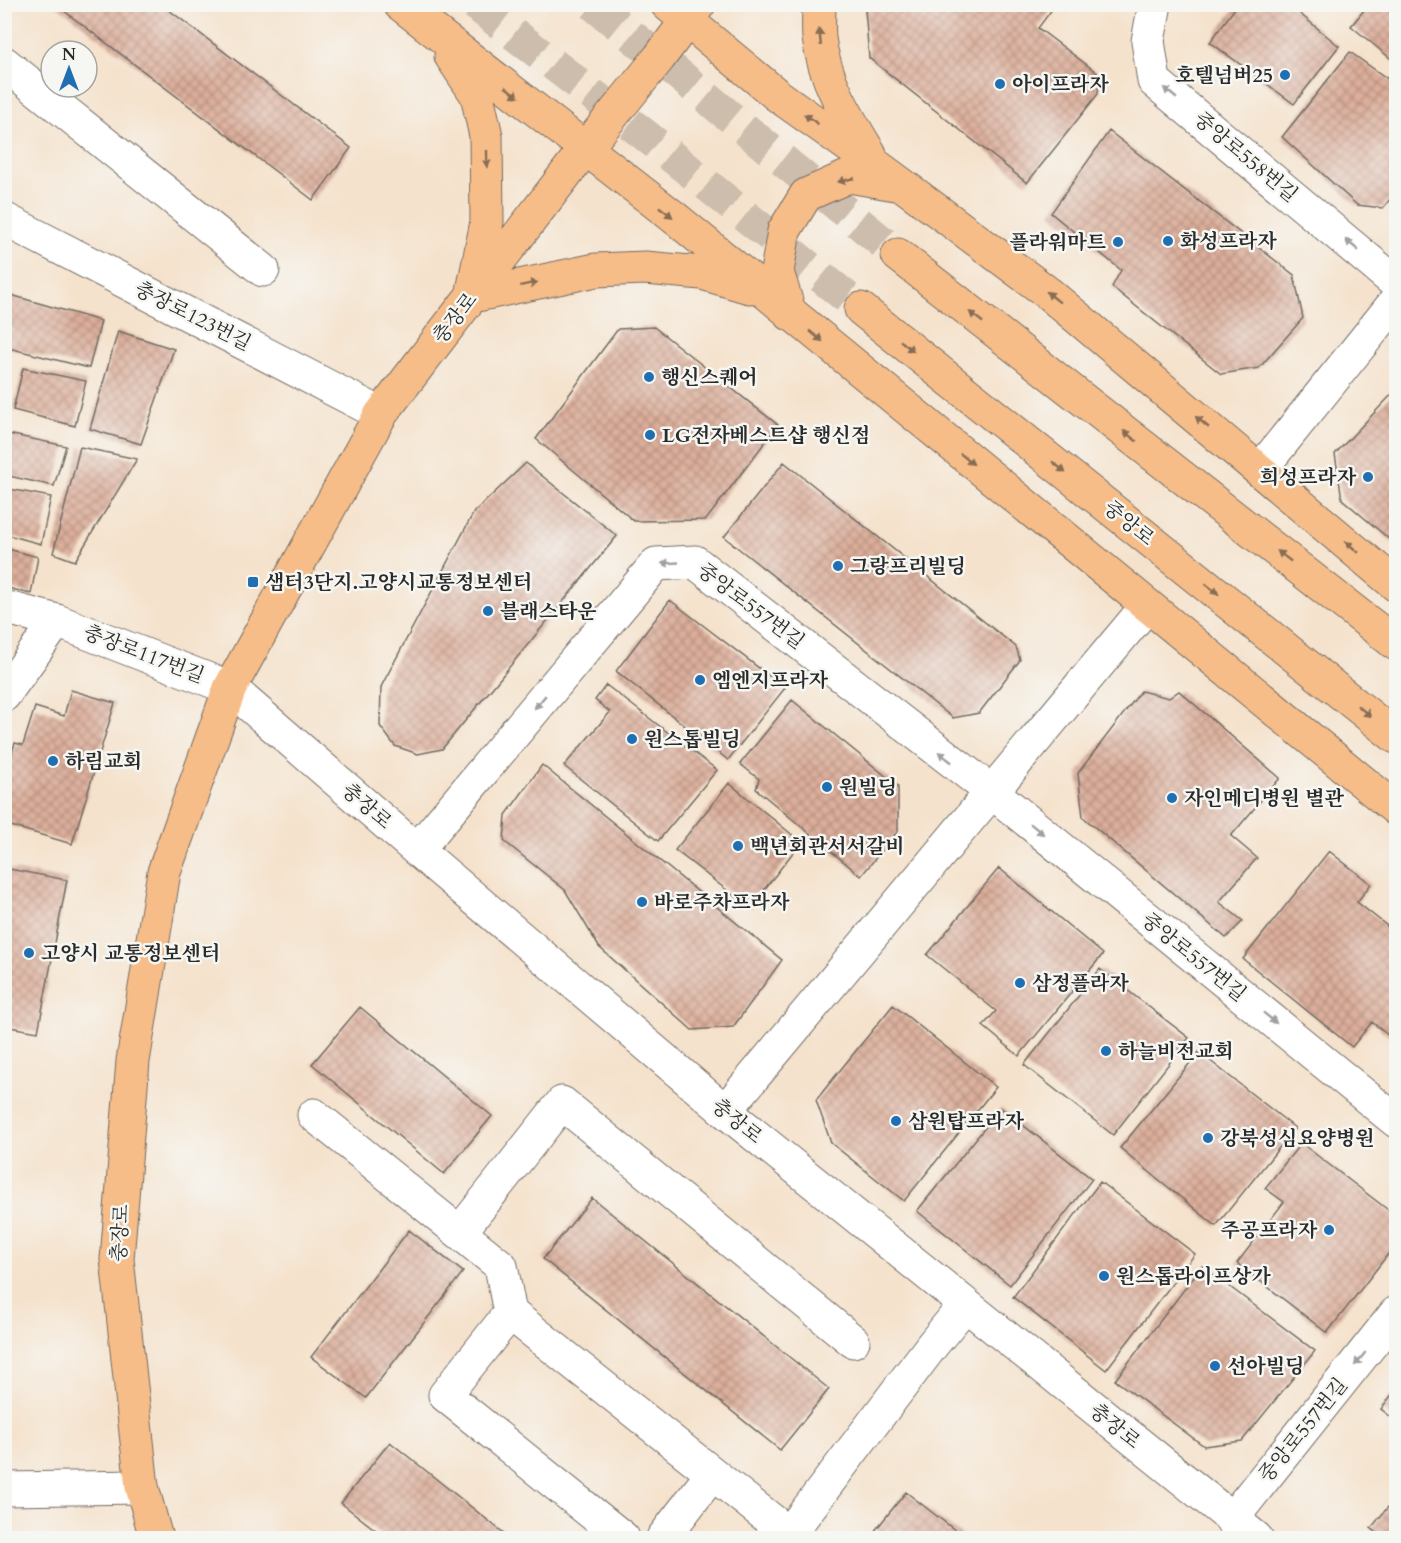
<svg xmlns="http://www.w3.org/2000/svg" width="1401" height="1543" font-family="Cardo,'Noto Serif KR',serif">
<defs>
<pattern id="building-cross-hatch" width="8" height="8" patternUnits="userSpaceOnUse" patternTransform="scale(1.5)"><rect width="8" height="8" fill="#ddaf9b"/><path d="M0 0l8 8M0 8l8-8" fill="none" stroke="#b38f7f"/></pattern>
</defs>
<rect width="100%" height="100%" fill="#f6f6f2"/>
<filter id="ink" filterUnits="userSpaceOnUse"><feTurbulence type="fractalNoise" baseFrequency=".0167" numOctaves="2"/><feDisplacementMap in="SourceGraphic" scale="12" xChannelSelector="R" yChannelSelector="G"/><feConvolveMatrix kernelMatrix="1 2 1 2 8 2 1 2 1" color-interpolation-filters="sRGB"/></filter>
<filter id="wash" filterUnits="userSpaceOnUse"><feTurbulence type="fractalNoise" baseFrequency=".008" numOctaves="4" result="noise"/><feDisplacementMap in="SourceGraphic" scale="24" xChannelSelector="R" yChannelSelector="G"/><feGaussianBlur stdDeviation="1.35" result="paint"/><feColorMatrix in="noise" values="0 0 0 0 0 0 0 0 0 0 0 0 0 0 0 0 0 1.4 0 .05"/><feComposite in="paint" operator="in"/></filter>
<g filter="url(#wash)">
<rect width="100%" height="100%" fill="#f5e2cc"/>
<g id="blocks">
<path fill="url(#building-cross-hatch)" d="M55,4H161L351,148L313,200Z
M869,4H1056L1038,28L1099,74L1098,94L1027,183L869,58L865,9Z
M1238,4H1288L1339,46L1294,104L1210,42Z
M1369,4H1396V63L1351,26Z
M1350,52L1396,85V192L1383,208L1357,205L1282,137Z
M1109,131L1294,275L1303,318L1259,368L1221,374L1112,287L1121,270L1051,213Z
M4,293L101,321L89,368L4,347Z
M654,327L778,425L706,520L634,521L536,439L618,329Z
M118,331L174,349L141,444L90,429Z
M4,365L10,366L5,383H4Z
M23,368L86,381L75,426L13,410Z
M1395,391H1396V545L1342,499L1335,454Z
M8,434L66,446L54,486L4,475V450Z
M80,447L137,459L75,561L53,553Z
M784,462L1016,647L1020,660L979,713L953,718L724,537Z
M526,463L617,536L442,749L418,754L395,746L380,726L381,687L474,512Z
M4,488L51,497L41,544L4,534Z
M4,548L38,557L31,594L4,587Z
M670,600L785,688L728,760L616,671Z
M606,685L717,770L658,841L564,766L610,712L595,700Z
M71,690L115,703L72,844L4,824V777L15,743L23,745L35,707L64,716Z
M1141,691L1169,698L1179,691L1280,778L1231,836L1257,858L1219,902L1243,921L1226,938L1083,817L1078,773Z
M792,700L898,786V831L861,876L756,789L759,779L740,764Z
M542,765L782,960L733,1027L692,1030L599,947L565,890L504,841L506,815Z
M729,783L801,842L750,908L675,850Z
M1329,851L1371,884L1357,902L1396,933V1042L1372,1022L1352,1047L1243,959Z
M4,868L67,880L38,1032L4,1026Z
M999,868L1103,954L1019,1056L983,1026L996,1011L927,955Z
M1100,969L1189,1038L1113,1135L1024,1065Z
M893,1005L996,1087L904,1201L831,1143L816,1100Z
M360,1007L492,1116L444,1174L312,1064Z
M1199,1052L1295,1128L1216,1226L1120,1148Z
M1001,1108L1092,1179L1010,1285L917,1211Z
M1301,1143L1396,1216V1244L1327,1333L1237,1263L1284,1202L1265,1188Z
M1100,1182L1195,1254L1106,1370L1013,1297Z
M592,1198L829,1389L780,1450L543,1259Z
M409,1230L463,1272L366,1398L311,1357Z
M1202,1266L1315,1351L1242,1441L1204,1446L1115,1380Z
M1396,1389V1421L1381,1409Z
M390,1442L510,1538H386L341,1503Z
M906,1492L965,1538H869Z
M1396,1497V1538H1384L1371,1528Z"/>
</g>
</g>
<g filter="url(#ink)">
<use href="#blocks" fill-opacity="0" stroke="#726b63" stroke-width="1.5"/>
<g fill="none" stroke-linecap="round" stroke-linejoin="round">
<path stroke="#cdbdac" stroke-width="33" stroke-dasharray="33 16" stroke-linecap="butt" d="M475,4L645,135L861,309
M593,4L898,255"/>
<defs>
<path id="minor" d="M1155,4L1148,41L1154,81L1396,283
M4,63L263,270
M4,219L381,414
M1260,470L1396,301
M4,607L57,621L230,688L417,850L725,1111L1256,1538
M4,695L57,621
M417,850L656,564L695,562L992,792L1396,1121
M725,1111L1147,606
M314,1115L501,1266L510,1313L794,1538
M460,1232L562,1103L853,1341
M510,1313L445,1395L623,1538
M4,1489L142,1487
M1231,1520L1396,1313
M663,1538L712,1474
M786,1538L933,1344L965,1305"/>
<path id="major" d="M400,4L675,218L1396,809
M667,4L777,95L877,166L1048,293L1396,585
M819,4C819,15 818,27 819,38C824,80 848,118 870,154
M451,56L477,95L486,136L487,222L472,296L596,270L645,268L702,273L749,287
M898,255L1396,644
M861,309L1396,737
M790,314L777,272L784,231L806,195L849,176L895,184
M156,1538L142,1487L117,1259L133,1061L164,872L230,688L381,414L585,149L659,58L699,4"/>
</defs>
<use href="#minor" stroke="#726b63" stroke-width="35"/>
<use href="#major" stroke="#726b63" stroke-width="35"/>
<use href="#minor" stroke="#fff" stroke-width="33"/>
<use href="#major" stroke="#f7bd88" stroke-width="33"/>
</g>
<defs><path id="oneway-solid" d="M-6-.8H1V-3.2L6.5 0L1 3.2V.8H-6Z" transform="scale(1.5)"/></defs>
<g fill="#876d55">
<use href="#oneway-solid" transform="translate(820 37) rotate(-96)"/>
<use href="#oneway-solid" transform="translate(512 92) rotate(38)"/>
<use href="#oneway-solid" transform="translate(811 119) rotate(-145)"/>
<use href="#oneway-solid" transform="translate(487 159) rotate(90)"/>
<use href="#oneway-solid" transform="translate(846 180) rotate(167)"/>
<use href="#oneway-solid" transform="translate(666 212) rotate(38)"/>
<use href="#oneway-solid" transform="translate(529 284) rotate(-12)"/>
<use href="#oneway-solid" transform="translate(1053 297) rotate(-141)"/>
<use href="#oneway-solid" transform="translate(976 317) rotate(-142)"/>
<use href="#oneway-solid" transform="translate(816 336) rotate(39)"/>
<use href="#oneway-solid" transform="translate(907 346) rotate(39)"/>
<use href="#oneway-solid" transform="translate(1202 422) rotate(-140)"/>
<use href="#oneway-solid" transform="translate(1130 436) rotate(-142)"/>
<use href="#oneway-solid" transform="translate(967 459) rotate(39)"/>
<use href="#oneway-solid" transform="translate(1059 467) rotate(39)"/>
<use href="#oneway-solid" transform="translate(1352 547) rotate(-140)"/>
<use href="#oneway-solid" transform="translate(1284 556) rotate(-142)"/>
<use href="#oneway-solid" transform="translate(1212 589) rotate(39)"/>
<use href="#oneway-solid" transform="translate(1364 711) rotate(39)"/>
</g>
<g fill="#a0a0a0">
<use href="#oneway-solid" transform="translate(1170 93) rotate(-140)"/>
<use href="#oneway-solid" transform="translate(1352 245) rotate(-140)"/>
<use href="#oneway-solid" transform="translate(670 563) rotate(177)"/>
<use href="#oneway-solid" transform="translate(540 702) rotate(130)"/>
<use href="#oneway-solid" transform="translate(945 757) rotate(-142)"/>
<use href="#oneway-solid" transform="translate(1037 829) rotate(39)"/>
<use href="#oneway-solid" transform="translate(1270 1018) rotate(39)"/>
<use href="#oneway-solid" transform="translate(1360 1359) rotate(129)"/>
</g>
</g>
<g fill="#1f6fb2" stroke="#f6f6f2" stroke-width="2">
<circle cx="1285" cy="75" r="6"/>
<circle cx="1000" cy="84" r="6"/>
<circle cx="1168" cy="241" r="6"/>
<circle cx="1118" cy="242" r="6"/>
<circle cx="649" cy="377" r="6"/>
<circle cx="650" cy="435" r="6"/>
<circle cx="1368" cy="477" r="6"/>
<circle cx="838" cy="566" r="6"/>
<rect x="247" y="576" width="12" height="12" rx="3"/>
<circle cx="488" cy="611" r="6"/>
<circle cx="700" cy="680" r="6"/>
<circle cx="632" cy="739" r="6"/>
<circle cx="53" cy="761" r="6"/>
<circle cx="827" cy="787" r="6"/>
<circle cx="1172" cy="798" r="6"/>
<circle cx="738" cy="846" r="6"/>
<circle cx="642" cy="902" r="6"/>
<circle cx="29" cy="953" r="6"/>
<circle cx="1020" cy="983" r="6"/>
<circle cx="1106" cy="1051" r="6"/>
<circle cx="896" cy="1121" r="6"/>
<circle cx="1208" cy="1138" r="6"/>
<circle cx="1329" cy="1230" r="6"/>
<circle cx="1104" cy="1276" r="6"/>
<circle cx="1215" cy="1366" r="6"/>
</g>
<g text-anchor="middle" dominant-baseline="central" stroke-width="5" stroke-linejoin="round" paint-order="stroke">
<g font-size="20" font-weight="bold" fill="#2b2b2b" stroke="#f6f6f2" text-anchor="start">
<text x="1273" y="75" text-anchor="end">호텔넘버25</text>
<text x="1012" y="84">아이프라자</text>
<text x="1180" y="241">화성프라자</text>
<text x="1106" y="242" text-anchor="end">플라워마트</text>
<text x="661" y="377">행신스퀘어</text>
<text x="662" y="435">LG전자베스트샵 행신점</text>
<text x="1356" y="477" text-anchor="end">희성프라자</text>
<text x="850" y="566">그랑프리빌딩</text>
<text x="265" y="582">샘터3단지.고양시교통정보센터</text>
<text x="500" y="611">블래스타운</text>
<text x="712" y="680">엠엔지프라자</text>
<text x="644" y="739">원스톱빌딩</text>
<text x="65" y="761">하림교회</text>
<text x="839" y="787">원빌딩</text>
<text x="1184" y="798">자인메디병원 별관</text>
<text x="750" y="846">백년회관서서갈비</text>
<text x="654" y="902">바로주차프라자</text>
<text x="41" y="953">고양시 교통정보센터</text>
<text x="1032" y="983">삼정플라자</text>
<text x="1118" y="1051">하늘비전교회</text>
<text x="908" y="1121">삼원탑프라자</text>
<text x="1220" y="1138">강북성심요양병원</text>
<text x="1317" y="1230" text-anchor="end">주공프라자</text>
<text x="1116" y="1276">원스톱라이프상가</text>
<text x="1227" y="1366">선아빌딩</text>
</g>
<g font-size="20" fill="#2b2b2b" stroke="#f6f6f2">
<text transform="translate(1246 157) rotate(40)">중앙로558번길</text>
<text transform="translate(193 316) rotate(27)">충장로123번길</text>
<text transform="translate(455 318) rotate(-52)">충장로</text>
<text transform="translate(1129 523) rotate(39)">중앙로</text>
<text transform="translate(751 606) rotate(37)">중앙로557번길</text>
<text transform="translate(144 654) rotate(21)">충장로117번길</text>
<text transform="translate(367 806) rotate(41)">충장로</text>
<text transform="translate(1194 957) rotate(39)">중앙로557번길</text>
<text transform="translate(737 1121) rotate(39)">충장로</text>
<text transform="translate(120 1233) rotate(-87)">충장로</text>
<text transform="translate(1115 1426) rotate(39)">충장로</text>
<text transform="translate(1303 1430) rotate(-51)">중앙로557번길</text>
</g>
</g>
<rect width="1401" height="1543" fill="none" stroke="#f6f6f2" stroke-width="24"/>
<g transform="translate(69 69)"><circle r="28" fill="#f6f6f2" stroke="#a5a5a2" stroke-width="1.5"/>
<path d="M0-4.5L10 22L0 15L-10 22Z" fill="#1f6fb2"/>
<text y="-9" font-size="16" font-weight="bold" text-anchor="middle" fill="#2b2b2b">N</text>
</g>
</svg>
